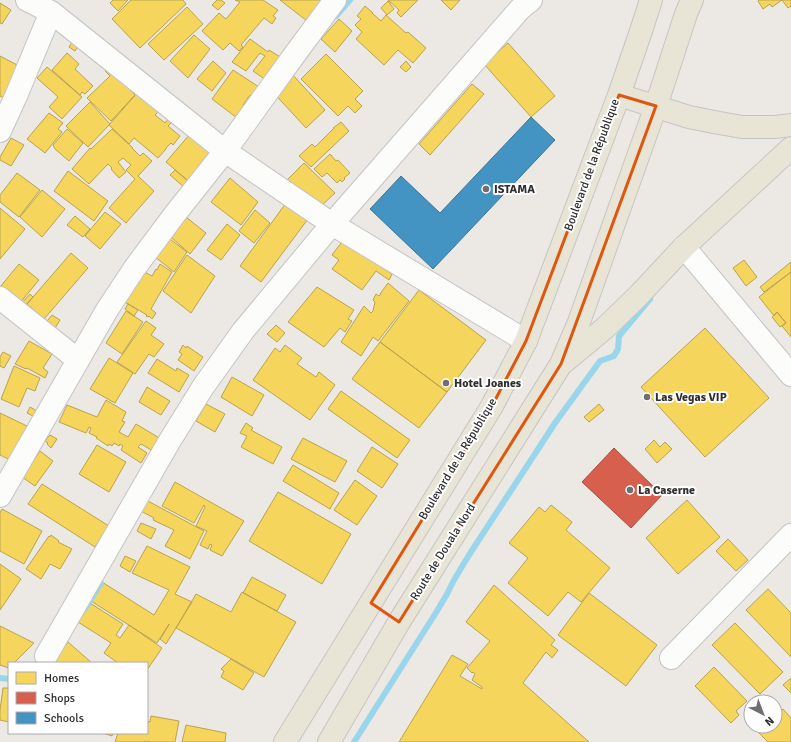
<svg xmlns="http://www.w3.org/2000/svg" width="791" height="742" font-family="Signika,sans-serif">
<rect width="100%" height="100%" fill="#ece8e4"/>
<path fill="#f6d55c" stroke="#baa34e" d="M113,0H128L118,11L110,3Z
M131,0H183L186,4L140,48L112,19Z
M217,0H221L225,3L218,10L212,5Z
M235,0H263L278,10L273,16L276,18L272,24L264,18L241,45L243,47L239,51L230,43L223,50L202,31L219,13L226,19L240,2Z
M280,0H322L307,21Z
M388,0H418L401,17L397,13L399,10Z
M441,0H460L451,10Z
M759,0H782L772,7L770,4L763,9L758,1Z
M782,0H791V6L788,8Z
M388,1L394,9L387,15L381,8Z
M0,3L11,10L2,24L0,23Z
M365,6L373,13H372L381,21L386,15L406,33L408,32L426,48L413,63L398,50L384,65L356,39L362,32L355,25L361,19L357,16Z
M187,7L203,24L164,60L148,44Z
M339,19L352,31L335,52L321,39Z
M194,35L210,49L188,78L170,61Z
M75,38L81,42L75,51L69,47Z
M250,39L268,52L269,50L282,58L266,80L253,71L265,56L260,53L246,71L232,62Z
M508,43L555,96L531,117L484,64Z
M67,53L79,64L75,69L93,86L85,94L82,92L80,95L52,70Z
M326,54L363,91L355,99L362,106L355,113L348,106L338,116L301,79Z
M0,56L21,67L4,98L0,96Z
M213,61L226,73L212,91L197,79Z
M406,61L411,67L406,72L400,67Z
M111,65L116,75L135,95L111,121L87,98L110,76L105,71Z
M47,67L82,97L62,119L49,107L58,97L37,78Z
M233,70L259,87L252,96L250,95L243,105L245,106L237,118L212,99Z
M291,73L325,110L306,128L271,90Z
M472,84L484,94L430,155L419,144Z
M137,93L159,111L155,115L165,123L168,119L172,122L168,126L180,136L173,145L171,143L166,148V149L158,158L134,138L129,144L109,125Z
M90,102L110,124L88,147L66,126Z
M49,113L63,123L58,129L62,132L45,153L27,139Z
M341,122L349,131L311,167L299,156L312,144L315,147L334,128H333Z
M67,129L83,143L69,161L55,149L53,145Z
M112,129L133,148H132L140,156L143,153L152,161L138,176L154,191L126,223L109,208L135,179L126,170L131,165L123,158L118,162L126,172L119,178L111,169L112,168L108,164L89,184L72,169L90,148L91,149Z
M190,134L216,157L193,185L166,162Z
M11,138L24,145L11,166L0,160V157Z
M330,154L336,161L338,160L350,173L344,178L345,179L342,182L340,180L337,183L327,173L322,177L314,169Z
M304,163L335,193L321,206L317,204L306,192L302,196L286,181Z
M175,170L189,182L184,187L170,175Z
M68,171L108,201L94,221L54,191Z
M17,173L40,190L19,217L0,202V195Z
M230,178L258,202L241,225L211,202Z
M42,190L65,209L42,237L20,217Z
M286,203L308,219L261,282L240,266Z
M0,208L25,229L0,259Z
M255,210L270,223L254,243L239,231Z
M105,212L121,224L100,249L85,236Z
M75,216L90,229L83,237L67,225Z
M186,217L206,233L190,254L171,237Z
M227,224L240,235L221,260L207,250Z
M166,236L187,252L174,272L154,256Z
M344,239L380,265V266L392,274L389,280L376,271L362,290L332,269L339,260L332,255Z
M71,253L88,268L44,319L27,304Z
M187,255L215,276L191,313L163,291Z
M744,260L757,277L746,286L733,268Z
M791,262V272L764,292L760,287Z
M19,264L39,280L19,304L0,288V287Z
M160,264L172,272L151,309L156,313L152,319L149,316L148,317L146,316L147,315L125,302L141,270L152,276L156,269L157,270Z
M791,272V337L782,326L786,323L777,312L774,316L759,297Z
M388,283L409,301L378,341L373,337L361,356L341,342L364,306L371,313L373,311L375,302L373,300L376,294L379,296L381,294H380Z
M317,287L354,310L348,319L352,321L345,332L340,328L324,347L288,322Z
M419,290L486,340L447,392L380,342Z
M30,294L33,297L21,310L18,307Z
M128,304L138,310L134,316L125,309Z
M126,311L143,322L122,354L106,343Z
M777,312L786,323L780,327L772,317Z
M52,315L60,320L52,333L43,326Z
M146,321L156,328L151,335L164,344L154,357L149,354L135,374L117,362Z
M276,325L285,333L277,342L267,334Z
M705,328L769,398L705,457L641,387Z
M29,341L52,354L43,368L48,372L45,378L27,368L26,369L15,364Z
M380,342L447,392L419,428L352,379Z
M183,345L186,348L187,346L203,357L194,371L178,360L182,354L179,352Z
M285,345L302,358L297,364L316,377L319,372L335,385L310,420L253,380L275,348L280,352Z
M3,352L11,356L4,368L0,366V357Z
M109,358L133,373L115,403L90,389Z
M157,359L176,371L177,368L189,375L179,392L148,373Z
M14,366L40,378L35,391L27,388L19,407L1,399Z
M232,377L264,395L252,416L221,397Z
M147,387L170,401L161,415L139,402Z
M341,391L410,440L397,458L328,409Z
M106,400L126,412L122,421L125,422L119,432L128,437L136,424L161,439L153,451L141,444L138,447L147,453L141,463L121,450L123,446L120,444L119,446L114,443L112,446L109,444L108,446L96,438L97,437L89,433L91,428L89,427L86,433L59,422L67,405L97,417Z
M206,404L225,414L215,432L196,421Z
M599,404L604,410L589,422L584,417Z
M30,407L37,411L35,417L27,413Z
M0,413L27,426L10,460L0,455Z
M246,423L253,428L251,430L282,447L273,464L241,447L247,436L240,433Z
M50,435L57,439L51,448L47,444L48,443L45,441Z
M303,438L347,461L335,482L291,459Z
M654,440L660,447L665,442L672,449L657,463L645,449Z
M97,445L126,462L109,492L79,474Z
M372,447L398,464L382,488L357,471Z
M40,451L53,461L35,486L22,477Z
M293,465L339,493L330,509L283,481Z
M355,480L377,496L357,525L334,510Z
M175,482L244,521L222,556L210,550L212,545L210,544L208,549L200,545L207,531L196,526L205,507L204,505L194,523L162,506Z
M42,484L109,526L95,547L28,504Z
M278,492L351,534L322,584L249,541Z
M146,500L204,531L190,559L165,546L174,530L153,520L154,518L141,511Z
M687,500L720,537L678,574L646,538Z
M551,505L572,522L566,530L610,568L581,602L568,592L548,616L508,583L528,558L509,543L539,507L545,512Z
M2,509L42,531L24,564L0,551V513Z
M141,523L156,529L151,539L137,531Z
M51,535L59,541L58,542L72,549L60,569L50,564L41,579L26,569L49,536L50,537Z
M728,539L748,560L736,571L716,551Z
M147,546L190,567L175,594L192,602L166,644L160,639L169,625V624L157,643L91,601L102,582L154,615L169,590L132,573Z
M125,556L136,561L130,572L120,566Z
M0,564L21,579L0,610Z
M252,577L286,595L277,611L243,593Z
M494,585L555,640L551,645L558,650L552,658L546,652L523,683L589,742H399L452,655L468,664L460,676L482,689V687L472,680L475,674L473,672L472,673L467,668L490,641L466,622Z
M768,589L791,613V657L746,610Z
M242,592L296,622L264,677L176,628L196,594L231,612Z
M589,593L657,645L626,686L558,635Z
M90,603L123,624L116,635L120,638L129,625L162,648L147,670V663H118L104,653L111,643L78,622Z
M735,623L783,672L760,694L712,645Z
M0,626L34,643L14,663H9V668L0,665Z
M68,642L92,663H50Z
M231,659L254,673L243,690L221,677L224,671L221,669Z
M714,667L747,701L736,711L739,715L731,723L695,686Z
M791,678V693L783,685Z
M3,688H9V722L0,720V710Z
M783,709L791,718V742H768L758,732L764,726H775V716Z
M151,716L179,721L175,742H152L145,741L144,742H115L118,733H147V721L150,722Z
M186,725L226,733L225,742H182Z
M103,733H113L112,736Z"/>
<path fill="#d6604d" stroke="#a45144" d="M614,448L662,495L631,528L582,482Z"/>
<path fill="#4393c3" stroke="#3d7596" d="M531,117L555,140L433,269L370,209L401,176L440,213Z"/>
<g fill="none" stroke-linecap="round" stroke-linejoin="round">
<path stroke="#99d6ec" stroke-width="6" d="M336,16L350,0
M85,609L101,583
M0,678L9,679
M354,742L437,611L447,594L454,580L469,555L555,423L600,361L614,356L618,349L619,336L650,299"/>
<defs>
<path id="minor" d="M335,0L298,50L225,151L332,224L526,341
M0,131L16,96L51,12
M684,247L791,375
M0,298L78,360
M0,496L107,310L134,269L175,214L225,151L51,12L27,0
M46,656L169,442L203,387L243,331L332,224L520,9L531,0
M671,658L791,535"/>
<path id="major" d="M619,95L689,117L714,122L742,127H775L791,125
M564,362L605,328L639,295L684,247L791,148
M285,742L492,406L526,341L619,95L641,31L651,0
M329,742L399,622L561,364L579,322L656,106L686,14L692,0"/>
</defs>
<use href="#minor" stroke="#c5c4c5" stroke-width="24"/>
<use href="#major" stroke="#c6c5c4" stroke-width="24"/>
<use href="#minor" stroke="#fcfcfb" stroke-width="22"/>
<use href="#major" stroke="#e8e4d6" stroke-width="22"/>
</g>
<path fill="none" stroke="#df570e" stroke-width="3" stroke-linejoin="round" d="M619,95L656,106L561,364L399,622L371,603L492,406L526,341Z"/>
<g fill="#706f6e" stroke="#fff" stroke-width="1.5">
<circle cx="486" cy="189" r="4"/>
<circle cx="446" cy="383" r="4"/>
<circle cx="647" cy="397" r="4"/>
<circle cx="630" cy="490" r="4"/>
</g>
<g text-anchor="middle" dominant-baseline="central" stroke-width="4" stroke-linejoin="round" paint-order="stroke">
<g font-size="12" fill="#2e2e2e" stroke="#fff">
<text transform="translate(592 165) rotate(-70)">Boulevard de la République</text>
<text transform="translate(458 459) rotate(-59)">Boulevard de la République</text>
<text transform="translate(443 552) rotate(-58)">Route de Douala Nord</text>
</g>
<g font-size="12" font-weight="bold" fill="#2e2e2e" stroke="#fff" text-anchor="start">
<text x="494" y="189">ISTAMA</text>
<text x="454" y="383">Hotel Joanes</text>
<text x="655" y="397">Las Vegas VIP</text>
<text x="638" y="490">La Caserne</text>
</g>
</g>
<rect x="8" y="662" width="140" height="72" fill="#ffffff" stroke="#ababab"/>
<rect x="16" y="672" width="20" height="12" fill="#f6d55c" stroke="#ababab"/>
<text x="44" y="682" font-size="12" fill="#2e2e2e">Homes</text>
<rect x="16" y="692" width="20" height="12" fill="#d6604d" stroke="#ababab"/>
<text x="44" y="702" font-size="12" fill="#2e2e2e">Shops</text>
<rect x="16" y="712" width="20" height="12" fill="#4393c3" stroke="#ababab"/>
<text x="44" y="722" font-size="12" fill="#2e2e2e">Schools</text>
<g transform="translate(763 714) rotate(138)"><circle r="19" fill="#ffffff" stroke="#ababab"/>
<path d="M0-3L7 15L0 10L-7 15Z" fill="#706f6e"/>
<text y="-6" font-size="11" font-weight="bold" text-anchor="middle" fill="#2e2e2e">N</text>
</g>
</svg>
